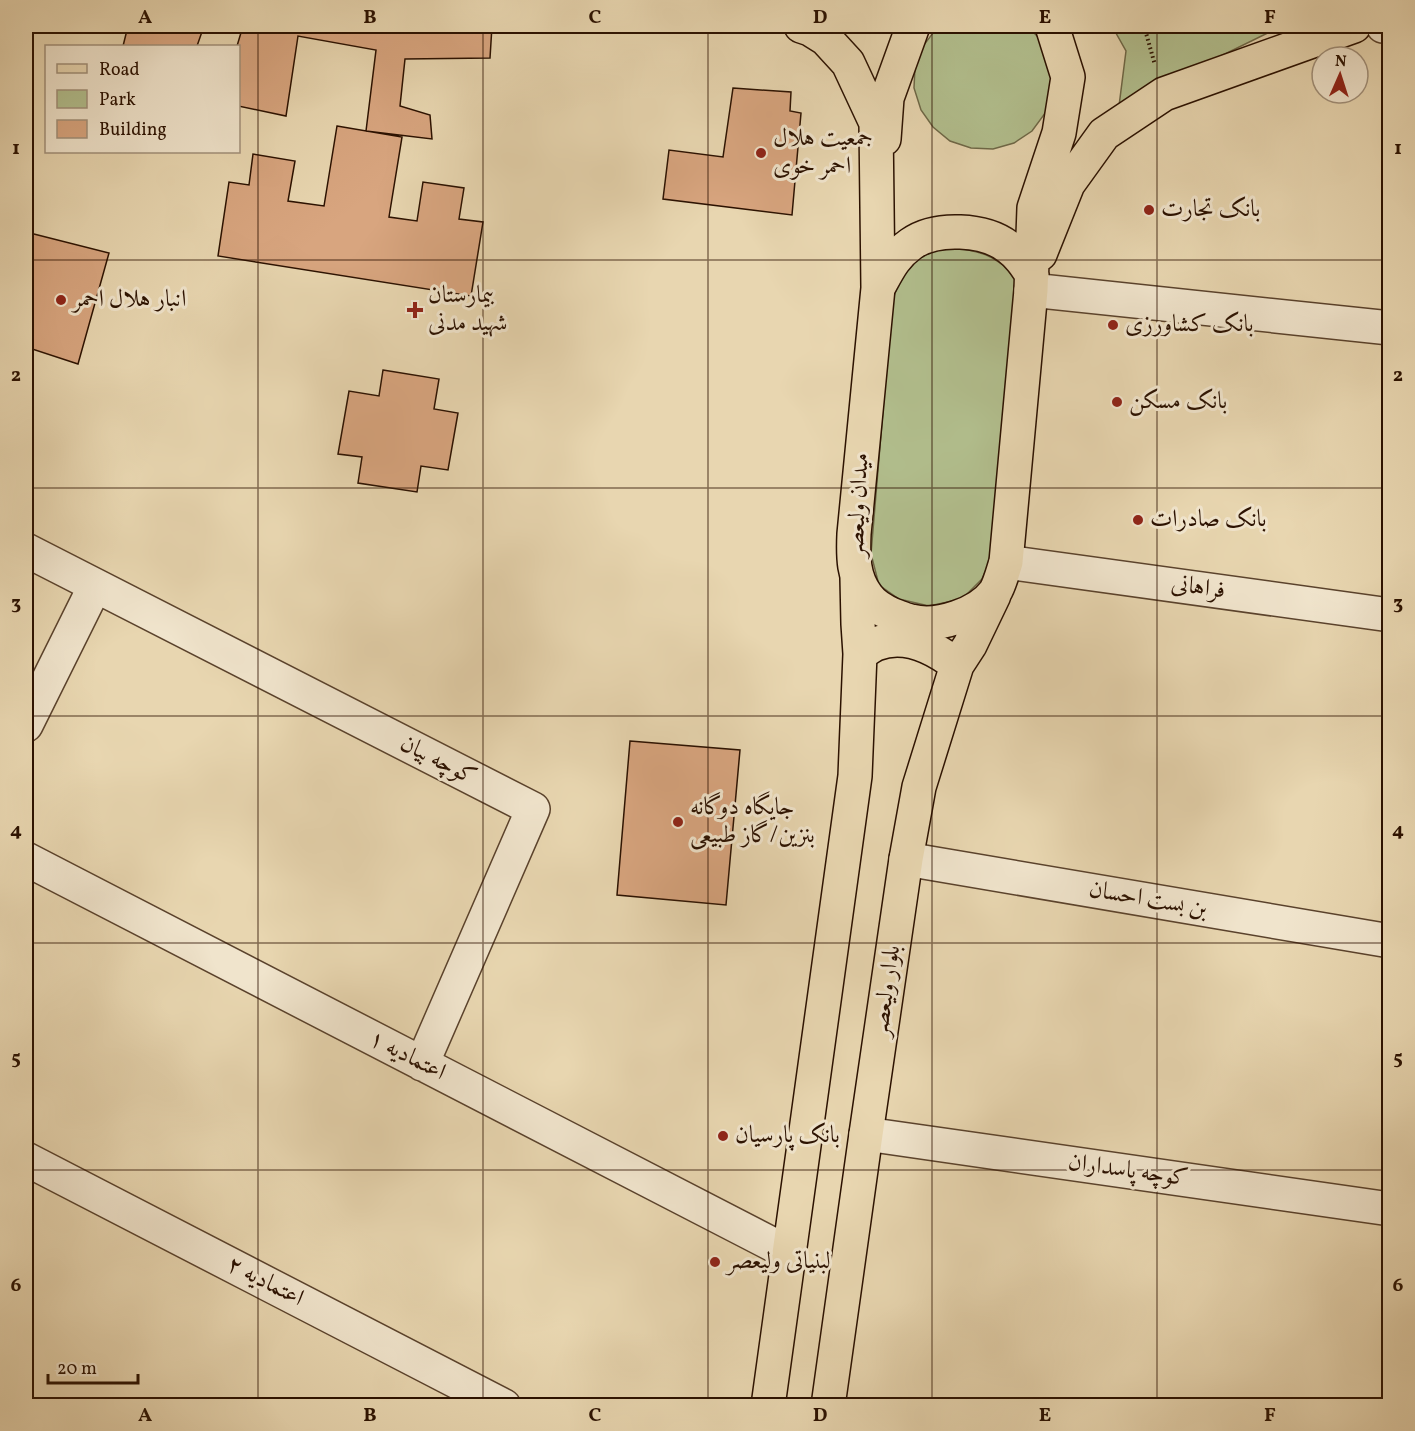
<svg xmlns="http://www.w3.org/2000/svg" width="1415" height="1431" font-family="Vollkorn,Amiri,serif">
<rect width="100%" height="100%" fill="#e8d6b0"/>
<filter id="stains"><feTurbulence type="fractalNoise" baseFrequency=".00333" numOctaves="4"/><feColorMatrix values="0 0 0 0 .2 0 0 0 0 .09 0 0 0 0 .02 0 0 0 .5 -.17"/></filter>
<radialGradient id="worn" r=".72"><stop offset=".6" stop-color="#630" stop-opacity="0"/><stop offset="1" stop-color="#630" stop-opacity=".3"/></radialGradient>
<path fill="#b2bf8e" stroke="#6e6847" stroke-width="1.5" d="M942,26H1027L1043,42L1054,88L1046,112L1032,131L1014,143L993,149L971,148L950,141L933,127L921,110L914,88L915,67L923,46L936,29Z
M1112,26H1282L1119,106L1126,51Z
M946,246C972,250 998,253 1014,278C1019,286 1022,304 1025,315L991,558L982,579L962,599L929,606L899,599L879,585L871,554L892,302L903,269L920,254Z"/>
<path fill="#d8a57f" stroke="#2b1100" stroke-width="1.5" d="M128,26H204L197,46H123Z
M243,26H492L490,58L405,59L400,106L430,115L432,139L366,131L376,50L298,36L286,116L238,106V46H237Z
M733,88L791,92L790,111L801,113L792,215L663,199L669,150L723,157Z
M337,126L402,137L389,217L417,221L423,182L464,188L459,219L483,222L471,296L218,256L229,182L249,185L253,154L295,161L288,201L324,206Z
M26,232L109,253L78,364L26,347Z
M383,370L439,379L434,409L458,413L448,470L421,466L417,492L358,483L362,457L338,454L349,391L379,396Z
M630,741L740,750L726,905L617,895Z"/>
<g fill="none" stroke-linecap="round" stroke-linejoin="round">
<defs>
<path id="minor" d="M1383,26H1390
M1031,290L1390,328
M26,550L533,809L422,1064
M1006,562L1390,615
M26,725L95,586
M26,859L789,1253
M906,859L1390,941
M866,1134L1390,1209
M26,1159L504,1406"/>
<path id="major" d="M801,26L810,29L826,39L848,63L876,123L878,288
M884,139L887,98L913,26
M1040,254L1068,184L1104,134L1164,94L1354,26
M1032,275C1025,264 1019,255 1008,247C985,229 936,226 911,244C894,256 888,270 878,288L854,534C853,557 853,577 867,596C873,605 884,611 893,615C899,617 905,620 911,621C937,628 979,614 995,592C1000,584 1003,571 1006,562L1031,290L1034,208L1059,133L1068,77L1052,26
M860,654C865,651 871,646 876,644C905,632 935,648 957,665
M768,1406L855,776L860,654L858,624L857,578
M828,1406L866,1134L906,859L919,787L957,665L970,645L994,595"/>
</defs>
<use href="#minor" stroke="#5a422c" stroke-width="36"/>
<use href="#major" stroke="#2b1100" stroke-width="36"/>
<path stroke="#2b1100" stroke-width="4" stroke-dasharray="1.5 3" stroke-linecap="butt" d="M1144,26L1155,65"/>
<use href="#minor" stroke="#f0e4cc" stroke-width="33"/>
<use href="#major" stroke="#e8d6b0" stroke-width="33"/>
</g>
<path fill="none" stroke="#2b1100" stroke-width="1.5" stroke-opacity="0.55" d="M258,26V1406M483,26V1406M708,26V1406M932,26V1406M1157,26V1406M26,260H1390M26,488H1390M26,716H1390M26,943H1390M26,1170H1390"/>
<g fill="#8f2418" stroke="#f0e4cc" stroke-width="2">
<circle cx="761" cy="153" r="6"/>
<circle cx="1149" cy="210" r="6"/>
<circle cx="61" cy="300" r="6"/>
<path d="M412 301h6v6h6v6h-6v6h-6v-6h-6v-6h6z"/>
<circle cx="1113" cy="325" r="6"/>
<circle cx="1117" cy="402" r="6"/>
<circle cx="1138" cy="520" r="6"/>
<circle cx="678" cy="822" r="6"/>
<circle cx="723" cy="1136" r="6"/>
<circle cx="715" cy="1262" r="6"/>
</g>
<g text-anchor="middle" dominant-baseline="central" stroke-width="6" stroke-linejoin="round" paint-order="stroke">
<g font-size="24" fill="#2b1100" stroke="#f0e4cc" text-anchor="start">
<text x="773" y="139">جمعیت هلال<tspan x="773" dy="28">احمر خوی</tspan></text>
<text x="1161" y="210">بانک تجارت</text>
<text x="428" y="296">بیمارستان<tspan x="428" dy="28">شهید مدنی</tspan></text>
<text x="73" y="300">انبار هلال احمر</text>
<text x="1125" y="325">بانک کشاورزی</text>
<text x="1129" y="402">بانک مسکن</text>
<text x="1150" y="520">بانک صادرات</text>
<text x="690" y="808">جایگاه دوگانه<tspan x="690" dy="28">بنزین/گاز طبیعی</tspan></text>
<text x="735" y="1136">بانک پارسیان</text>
<text x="727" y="1262">لبنیاتی ولیعصر</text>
</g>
<g font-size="24" fill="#2b1100" stroke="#f0e4cc">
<text transform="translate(859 505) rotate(-87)">میدان ولیعصر</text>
<text transform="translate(1198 588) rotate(8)">فراهانی</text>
<text transform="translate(438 761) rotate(27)">کوچه بیان</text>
<text transform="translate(1148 900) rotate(10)">بن بست احسان</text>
<text transform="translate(887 991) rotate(-82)">بلوار ولیعصر</text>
<text transform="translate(407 1056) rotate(27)">اعتمادیه ۱</text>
<text transform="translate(1128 1171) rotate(8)">کوچه پاسداران</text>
<text transform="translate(265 1282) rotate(27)">اعتمادیه ۲</text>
</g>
</g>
<rect width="1415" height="1431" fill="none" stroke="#e8d6b0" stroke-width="66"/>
<rect x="45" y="45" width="195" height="108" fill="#f0e4cc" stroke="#a1907a" stroke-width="1.5"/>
<rect x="57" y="64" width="30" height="9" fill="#e8d6b0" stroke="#a1907a" stroke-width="1.5"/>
<text x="99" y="75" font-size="18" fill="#2b1100">Road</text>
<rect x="57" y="90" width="30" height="18" fill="#b2bf8e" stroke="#a1907a" stroke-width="1.5"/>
<text x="99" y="105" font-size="18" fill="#2b1100">Park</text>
<rect x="57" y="120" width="30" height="18" fill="#d8a57f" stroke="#a1907a" stroke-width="1.5"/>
<text x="99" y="135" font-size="18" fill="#2b1100">Building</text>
<g transform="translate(1340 75) rotate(3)"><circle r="28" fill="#f0e4cc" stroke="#a1907a" stroke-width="1.5"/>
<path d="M0-4.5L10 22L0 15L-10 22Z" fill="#8f2418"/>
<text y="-9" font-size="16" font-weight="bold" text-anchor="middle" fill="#2b1100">N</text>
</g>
<path d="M48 1374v9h90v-9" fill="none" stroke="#2b1100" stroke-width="3"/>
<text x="57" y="1374" font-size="18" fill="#2b1100" stroke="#f0e4cc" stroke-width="4.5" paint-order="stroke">20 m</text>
<rect x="33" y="33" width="1349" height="1365" fill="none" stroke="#2b1100" stroke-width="2"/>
<g font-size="20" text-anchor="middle" font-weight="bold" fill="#2b1100">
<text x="145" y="23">A</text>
<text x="370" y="23">B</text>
<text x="595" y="23">C</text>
<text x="820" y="23">D</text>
<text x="1045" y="23">E</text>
<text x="1270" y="23">F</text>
<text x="16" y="154">1</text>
<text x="1398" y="154">1</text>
<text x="16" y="381">2</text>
<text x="1398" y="381">2</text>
<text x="16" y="609">3</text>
<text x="1398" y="609">3</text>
<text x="16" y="836">4</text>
<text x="1398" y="836">4</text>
<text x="16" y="1064">5</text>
<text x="1398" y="1064">5</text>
<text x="16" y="1291">6</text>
<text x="1398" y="1291">6</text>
<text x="145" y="1421">A</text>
<text x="370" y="1421">B</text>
<text x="595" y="1421">C</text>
<text x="820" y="1421">D</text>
<text x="1045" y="1421">E</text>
<text x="1270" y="1421">F</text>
</g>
<rect width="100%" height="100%" filter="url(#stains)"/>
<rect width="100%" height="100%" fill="url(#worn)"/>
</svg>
